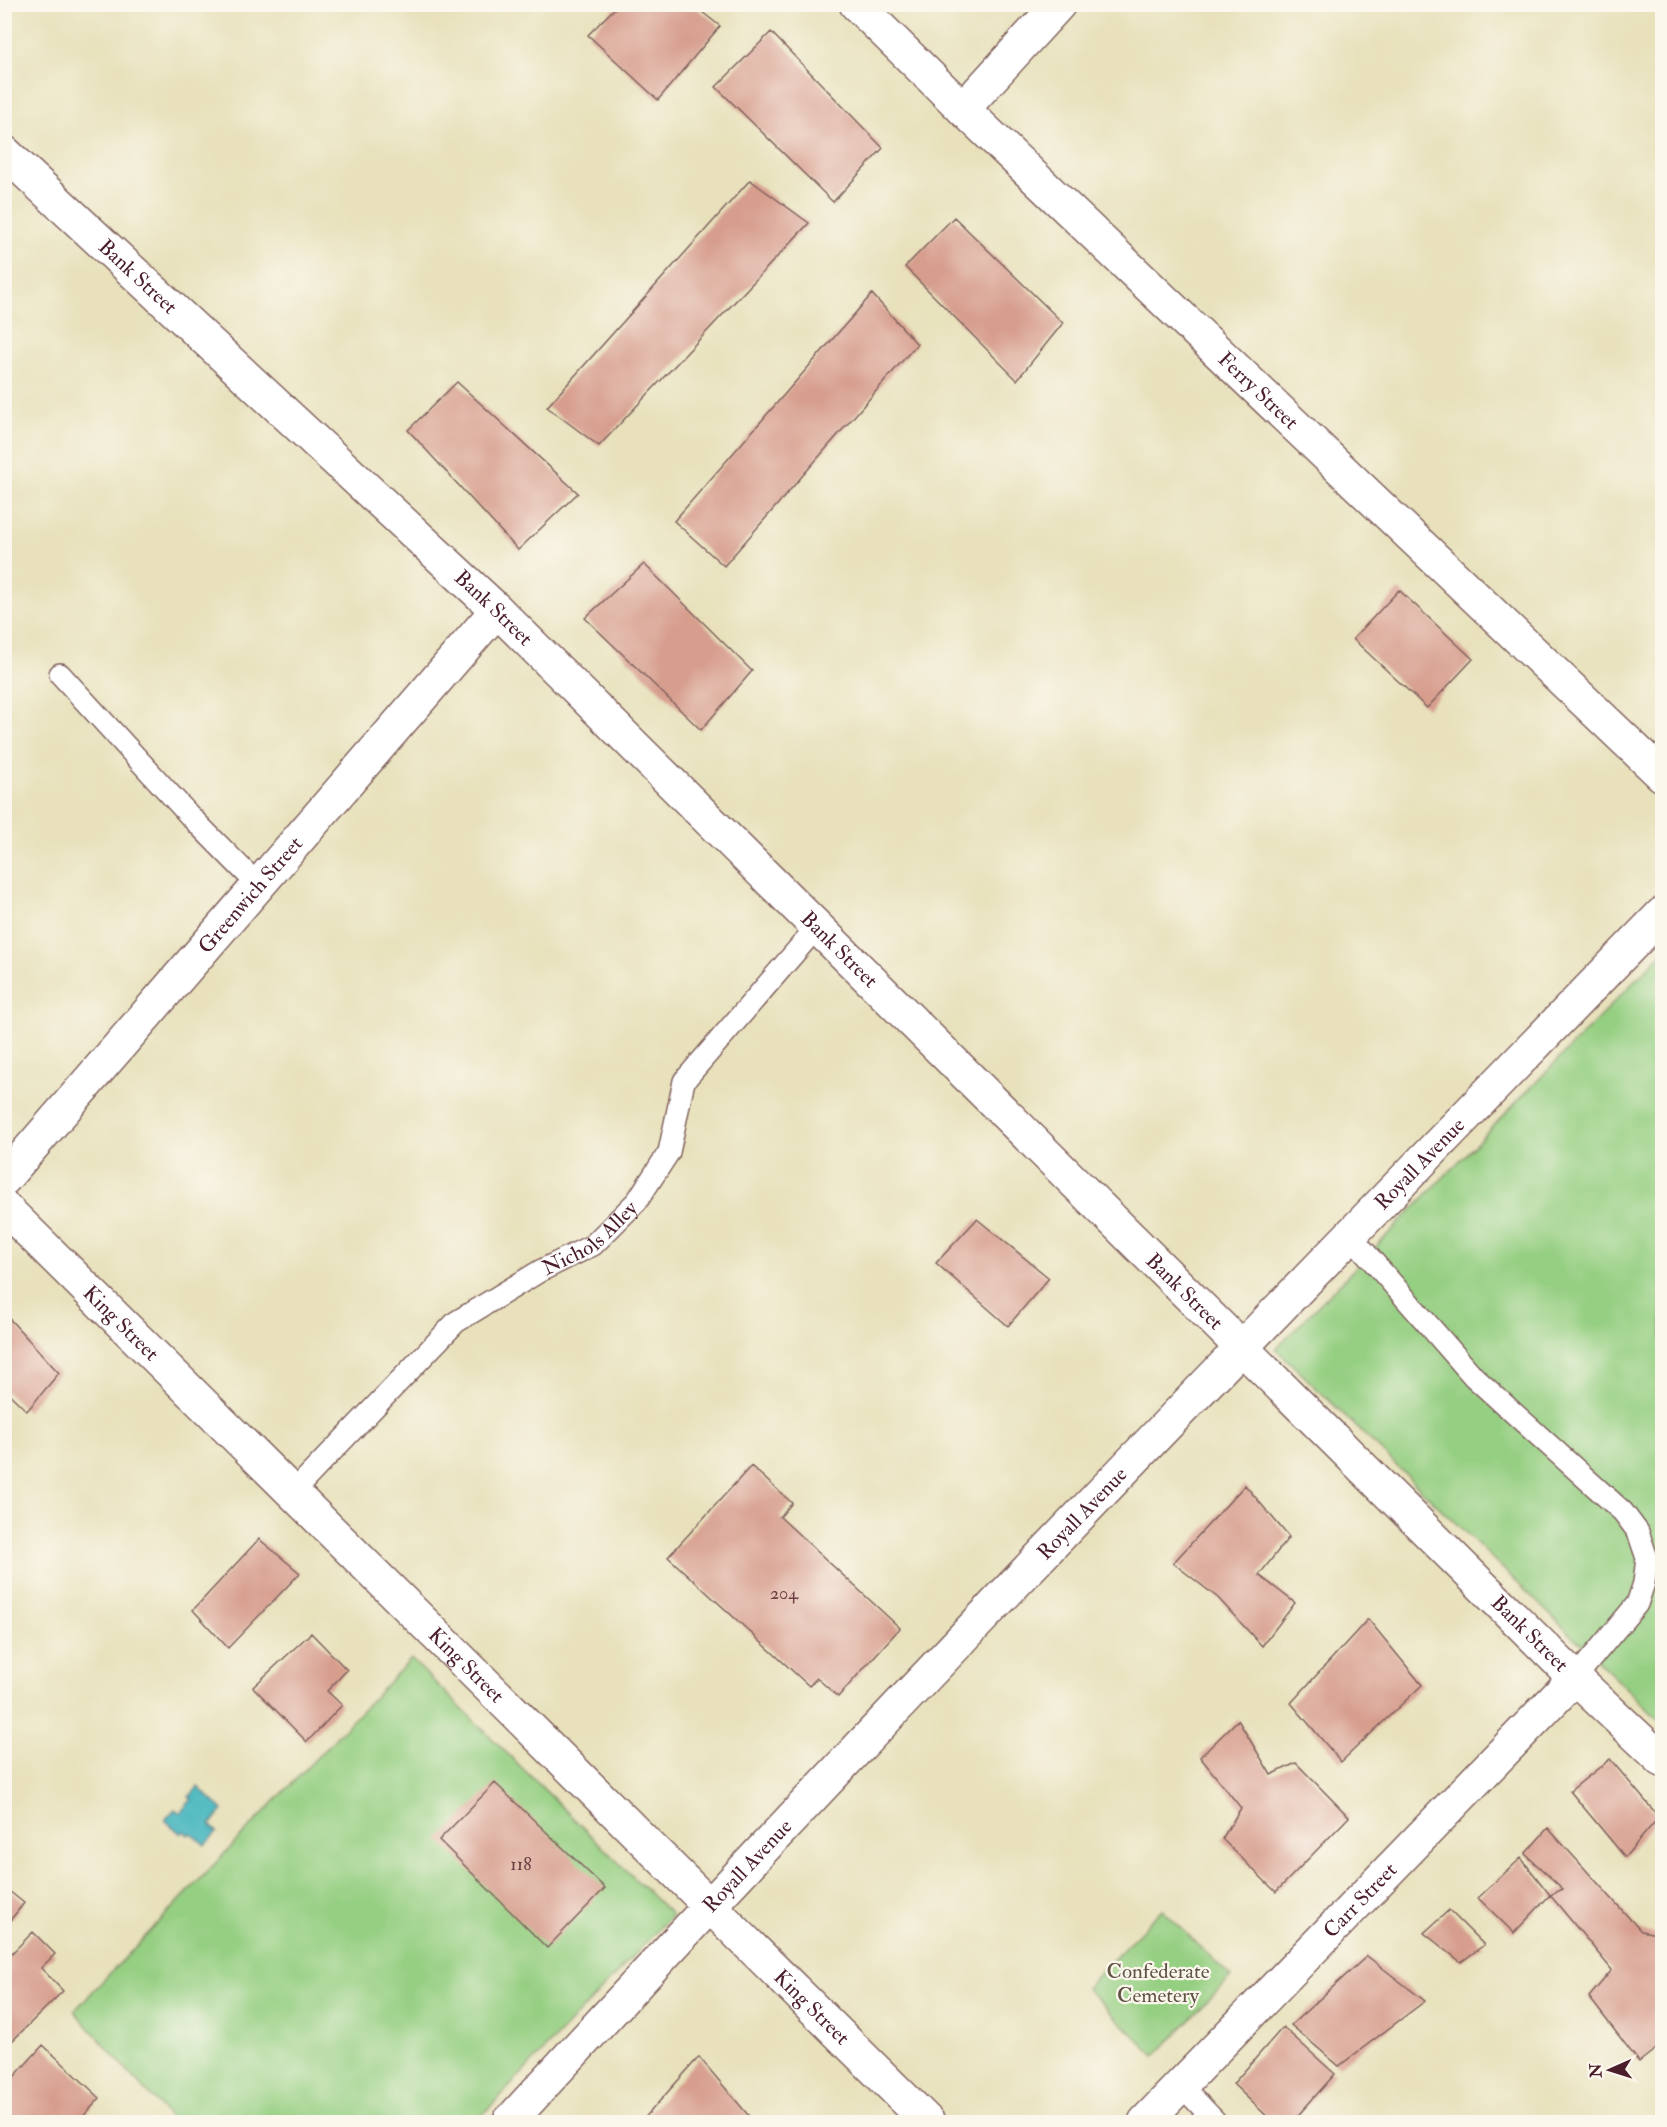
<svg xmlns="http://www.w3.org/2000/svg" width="1667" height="2127" font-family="'IM FELL Double Pica',serif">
<rect width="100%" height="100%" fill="#fbf7ec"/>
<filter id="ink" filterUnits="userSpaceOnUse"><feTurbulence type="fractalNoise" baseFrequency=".0167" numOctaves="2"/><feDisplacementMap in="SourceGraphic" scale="12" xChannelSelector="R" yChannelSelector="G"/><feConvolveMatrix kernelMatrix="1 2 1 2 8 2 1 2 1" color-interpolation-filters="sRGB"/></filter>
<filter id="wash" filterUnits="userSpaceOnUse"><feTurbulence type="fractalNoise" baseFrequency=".008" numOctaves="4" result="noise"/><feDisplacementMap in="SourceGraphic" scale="24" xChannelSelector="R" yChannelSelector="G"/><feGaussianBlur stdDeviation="1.35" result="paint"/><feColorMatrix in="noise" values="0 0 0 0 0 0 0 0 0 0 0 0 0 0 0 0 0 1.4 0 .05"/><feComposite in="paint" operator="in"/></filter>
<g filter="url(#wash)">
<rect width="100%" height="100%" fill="#e8e1bc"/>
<path fill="#95cf82" stroke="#707756" stroke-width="1.5" d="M1662,953V1723L1276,1349Z
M411,1659L672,1915L476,2122H174L74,2011Z
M1162,1909L1231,1977L1155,2056L1086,1988Z"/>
<path fill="#49b8c0" stroke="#4a6c76" stroke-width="1.5" d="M198,1787L223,1810L210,1825L217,1832L205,1845L191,1833L188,1835L184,1831L181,1834L165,1820L175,1809L180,1813L192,1799L189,1797Z"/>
<g id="blocks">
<path fill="#d79e8e" d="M618,5H693L720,26L658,100L588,35Z
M771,32L883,148L833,202L716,87Z
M750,180L809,223L599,446L547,407Z
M954,217L1063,323L1017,380L905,267Z
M872,294L917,344L724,566L674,521Z
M457,382L578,493L518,550L408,430Z
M644,564L752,671L701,730L585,618Z
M1399,590L1473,659L1427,708L1353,639Z
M977,1219L1049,1278L1008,1326L936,1263Z
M5,1314L59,1373L27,1411L5,1390Z
M751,1466L792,1503L780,1517L900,1628L838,1697L817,1678L809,1686L668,1557Z
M1245,1485L1289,1537L1259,1575L1295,1603L1262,1646L1218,1598L1173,1563Z
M259,1539L300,1573L228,1648L193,1610Z
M1368,1619L1422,1685L1341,1762L1291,1703Z
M311,1633L347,1670L327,1691L342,1705L307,1742L253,1687Z
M1238,1720L1271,1775L1296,1763L1349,1817L1276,1892L1222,1839L1241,1808L1200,1757Z
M1610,1759L1659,1817L1625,1857L1570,1791Z
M495,1783L605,1888L547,1948L439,1840Z
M1548,1828L1641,1931L1657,1934L1662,1939V2044L1639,2062L1589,1997L1612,1970L1550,1895L1563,1889L1525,1854Z
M1521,1858L1550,1895L1514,1933L1478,1898Z
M4,1887L24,1903L4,1928Z
M1449,1910L1484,1945L1461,1962L1424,1933Z
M33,1932L55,1954L41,1968L63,1991L4,2049V1961Z
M1367,1956L1425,2001L1339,2066L1291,2025Z
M1283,2027L1335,2074L1292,2122H1273L1233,2084Z
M43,2045L100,2098L78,2122H4V2088Z
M699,2057L754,2122H641Z"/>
</g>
</g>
<g filter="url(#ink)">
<use href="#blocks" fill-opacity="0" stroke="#81635e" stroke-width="1.5"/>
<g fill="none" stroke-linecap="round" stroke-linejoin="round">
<defs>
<g id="service">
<path d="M60,674L190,816L259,886"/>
<path d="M1350,1235L1474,1377L1623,1512L1638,1532L1647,1558L1644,1583L1637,1604L1575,1678"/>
<path id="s1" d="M293,1492L456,1322L540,1271L593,1245L637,1201L669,1152L684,1081L817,927"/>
<path d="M1181,2085L1216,2122"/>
</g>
<g id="minor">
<path id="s2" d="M856,4L963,109L1662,775"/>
<path d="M963,109L1059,4"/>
<path id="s3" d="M4,152L497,610L1575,1678L1662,1760"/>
<path id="s4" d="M4,1179L497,610"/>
<path id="s5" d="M4,1207L928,2122"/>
<path id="s6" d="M1145,2122L1575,1678"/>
</g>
<g id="tertiary">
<path id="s7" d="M509,2122C886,1712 1274,1313 1662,914"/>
</g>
</defs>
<use href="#service" stroke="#81635e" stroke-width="24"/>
<use href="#minor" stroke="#81635e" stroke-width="36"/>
<use href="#tertiary" stroke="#81635e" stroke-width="36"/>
<use href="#service" stroke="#fff" stroke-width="21"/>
<use href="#minor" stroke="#fff" stroke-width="33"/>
<use href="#tertiary" stroke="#fff" stroke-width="33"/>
</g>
</g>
<g text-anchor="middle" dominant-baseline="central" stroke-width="4.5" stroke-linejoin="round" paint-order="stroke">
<g font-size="18" fill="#6d3f44">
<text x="784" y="1593">204</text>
<text x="521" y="1864">118</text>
</g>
<g font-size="21" fill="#4a1f2b" stroke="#fbf7ec">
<text stroke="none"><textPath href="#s3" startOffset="183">Bank Street</textPath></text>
<text stroke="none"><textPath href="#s2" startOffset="558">Ferry Street</textPath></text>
<text stroke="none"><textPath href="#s3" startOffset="669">Bank Street</textPath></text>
<text stroke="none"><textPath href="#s4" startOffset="376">Greenwich Street</textPath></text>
<text stroke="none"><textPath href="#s3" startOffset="1155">Bank Street</textPath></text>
<text stroke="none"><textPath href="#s7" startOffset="1322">Royall Avenue</textPath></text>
<text stroke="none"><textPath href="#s1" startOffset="394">Nichols Alley</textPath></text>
<text stroke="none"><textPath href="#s3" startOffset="1641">Bank Street</textPath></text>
<text stroke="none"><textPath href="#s5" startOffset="165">King Street</textPath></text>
<text stroke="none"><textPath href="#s7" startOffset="836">Royall Avenue</textPath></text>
<text stroke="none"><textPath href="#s3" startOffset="2127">Bank Street</textPath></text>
<text stroke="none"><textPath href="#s5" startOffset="651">King Street</textPath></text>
<text stroke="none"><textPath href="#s7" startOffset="350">Royall Avenue</textPath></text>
<text stroke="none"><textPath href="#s6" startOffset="309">Carr Street</textPath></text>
<text stroke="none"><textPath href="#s5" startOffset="1137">King Street</textPath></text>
</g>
<g font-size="21" fill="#605445" stroke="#fbf7ec">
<text x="1158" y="1971">Confederate<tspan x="1158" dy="24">Cemetery</tspan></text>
</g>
</g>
<rect width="1667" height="2127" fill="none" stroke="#fbf7ec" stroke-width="24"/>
<g transform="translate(1610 2070) rotate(267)" stroke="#fbf7ec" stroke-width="4.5" paint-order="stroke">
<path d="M0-4.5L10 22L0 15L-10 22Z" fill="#4a1f2b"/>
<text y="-9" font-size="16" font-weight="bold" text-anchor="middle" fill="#4a1f2b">N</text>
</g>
</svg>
